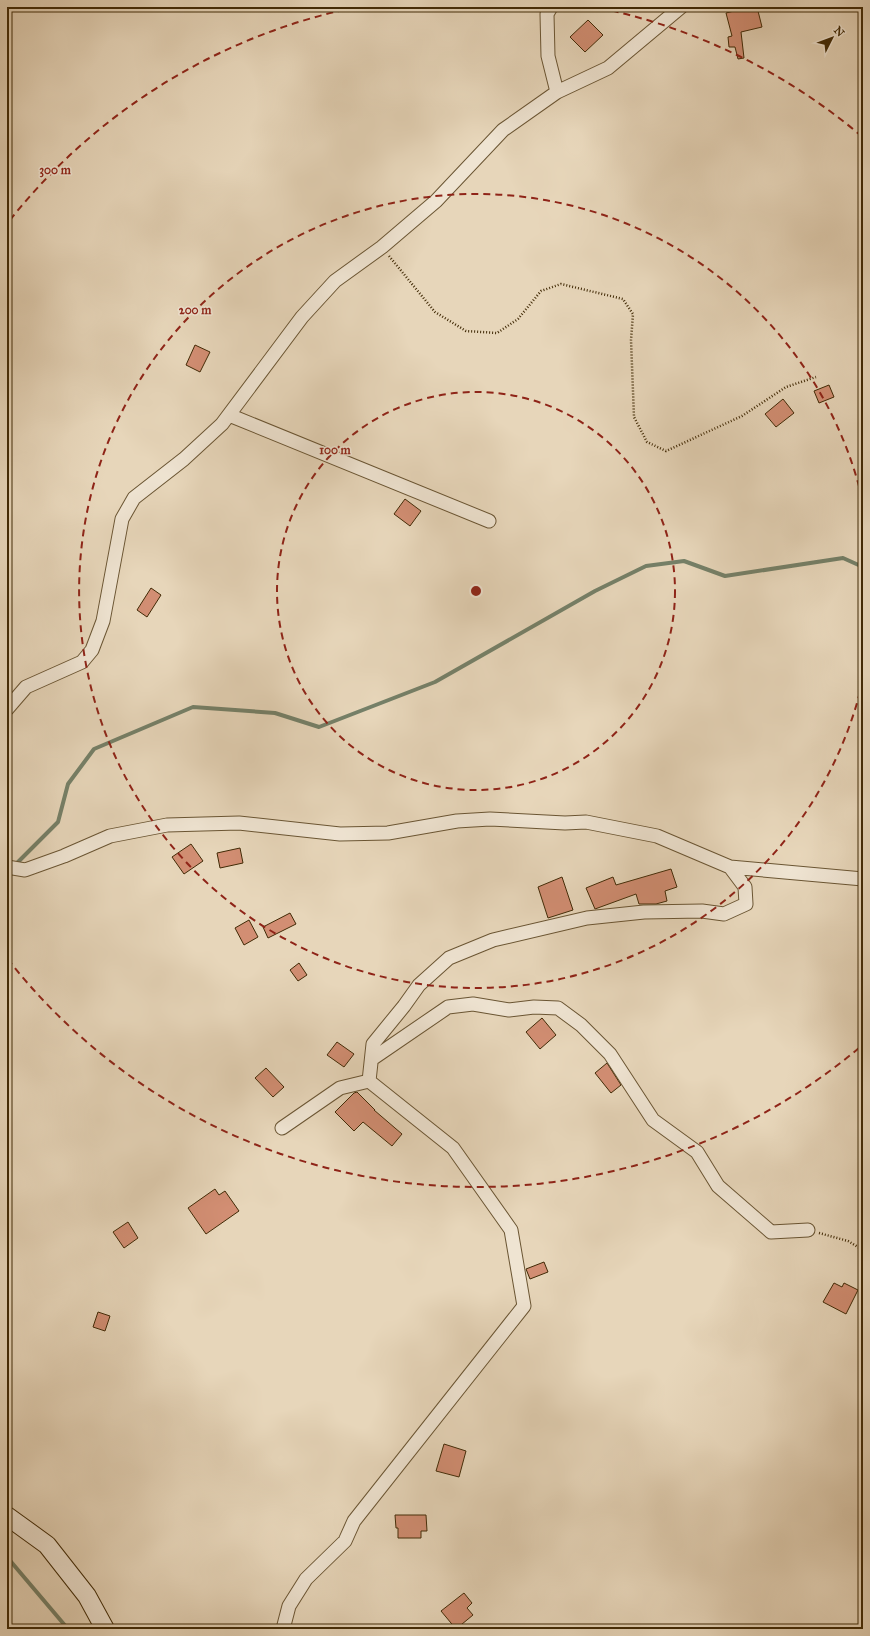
<svg xmlns="http://www.w3.org/2000/svg" width="870" height="1636" font-family="'IM FELL Great Primer',serif">
<rect width="100%" height="100%" fill="#e7d6ba"/>
<filter id="stains"><feTurbulence type="fractalNoise" baseFrequency=".005" numOctaves="4"/><feColorMatrix values="0 0 0 0 .2 0 0 0 0 .09 0 0 0 0 .02 0 0 0 .5 -.17"/></filter>
<radialGradient id="worn" r=".72"><stop offset=".6" stop-color="#630" stop-opacity="0"/><stop offset="1" stop-color="#630" stop-opacity=".3"/></radialGradient>
<g fill="none" stroke-linecap="round" stroke-linejoin="round">
<path stroke="#758068" stroke-width="4" d="M15,865L58,822L68,784L94,749L193,707L275,713L319,727L435,682L595,591L646,566L684,561L725,576L843,558L863,567
M7,1557L68,1629"/>
</g>
<path fill="#d28e73" stroke="#412a06" d="M750,7H757L762,27L741,32L744,58L738,59L735,47H729L728,37L732,36L726,13Z
M588,20L603,35L585,52L570,37Z
M195,345L210,352L200,372L186,365Z
M829,385L834,397L819,403L814,391Z
M783,399L794,413L776,427L765,414Z
M405,499L421,511L410,526L394,514Z
M151,588L161,595L147,617L137,610Z
M191,844L203,861L184,874L172,857Z
M240,848L243,863L220,868L217,853Z
M671,869L677,887L665,891L667,901L656,904H639L636,894L595,909L586,888L613,877L616,885Z
M562,877L573,910L548,918L538,887Z
M290,913L296,924L268,938L263,927Z
M249,920L258,937L244,945L235,928Z
M299,963L307,975L298,981L290,970Z
M542,1018L556,1035L540,1049L526,1032Z
M337,1042L354,1054L344,1067L327,1055Z
M607,1063L621,1085L611,1093L595,1073Z
M266,1068L284,1087L273,1097L255,1078Z
M357,1092L375,1110H374L402,1134L392,1146L363,1122L354,1131L335,1112L354,1093Z
M215,1189L219,1195L225,1191L239,1211L206,1234L188,1208Z
M128,1222L138,1238L124,1248L113,1232Z
M544,1262L548,1272L530,1279L526,1269Z
M834,1283L842,1287L844,1283L858,1290L846,1314L823,1302Z
M98,1312L110,1316L105,1331L93,1327Z
M444,1444L466,1451L459,1477L436,1471Z
M395,1515H426L427,1531H421V1538H398V1528H396Z
M464,1593L472,1603L467,1608L473,1615L456,1629L441,1611Z"/>
<g fill="none" stroke-linecap="round" stroke-linejoin="round">
<defs>
<path id="minor" d="M551,7L547,14L548,56L557,92
M229,415L489,521
M7,709L26,687L82,662L92,650L103,621L122,519L134,498L184,459L222,424L302,317L335,281L382,247L436,201L503,130L557,92L608,68L681,7
M7,867L25,870L64,856L110,836L167,825L239,823L340,834L388,833L457,821L490,819L565,823L586,822L657,836L730,867L863,879
M372,1059L448,1007L473,1004L509,1010L534,1007L558,1008L581,1025L610,1054L653,1120L697,1152L718,1186L771,1232L808,1230
M369,1081L373,1044L404,1006L419,985L449,958L493,940L587,918L644,912L702,911L724,914L746,904L745,887L730,867
M282,1128L340,1088L369,1081L453,1148L511,1230L524,1306L354,1521L345,1541L306,1579L289,1606L283,1629"/>
<path id="secondary" d="M7,1516L47,1545L87,1596L105,1629"/>
</defs>
<use href="#minor" stroke="#6a5533" stroke-width="15"/>
<use href="#secondary" stroke="#412a06" stroke-width="20"/>
<path stroke="#412a06" stroke-width="2.5" stroke-dasharray="1 2" stroke-linecap="butt" d="M389,256L435,312L466,331L497,333L518,319L541,291L561,284L623,299L633,314L631,340L634,417L647,442L666,451L742,416L786,387L816,377
M819,1233L848,1241L863,1250"/>
<use href="#minor" stroke="#efe4d2" stroke-width="13"/>
<use href="#secondary" stroke="#efe4d2" stroke-width="18"/>
</g>
<g fill="none" stroke="#8f2418" stroke-width="2" stroke-dasharray="7 5">
<circle cx="476" cy="591" r="199"/>
<path d="M863 680A397 397 0 1 1 863 502"/>
<path d="M859 1048A596 596 0 0 1 10 962M10 220A596 596 0 0 1 352 8M600 8A596 596 0 0 1 859 134"/>
</g>
<circle cx="476" cy="591" r="6" fill="#8f2418" stroke="#efe4d2" stroke-width="2"/>
<g font-size="12" text-anchor="middle" font-weight="bold" fill="#8f2418" stroke="#efe4d2" stroke-width="3" stroke-linejoin="round" paint-order="stroke">
<text x="55" y="174">300 m</text>
<text x="195" y="314">200 m</text>
<text x="335" y="454">100 m</text>
</g>
<rect width="870" height="1636" fill="none" stroke="#e7d6ba" stroke-width="24"/>
<rect x="8" y="8" width="854" height="1620" fill="none" stroke="#412a06" stroke-width="2"/>
<rect x="12" y="12" width="846" height="1612" fill="none" stroke="#412a06"/>
<g transform="translate(832 38) rotate(48)" stroke="#efe4d2" stroke-width="3" paint-order="stroke">
<path d="M0-3L7 15L0 10L-7 15Z" fill="#412a06"/>
<text y="-6" font-size="11" font-weight="bold" text-anchor="middle" fill="#412a06">N</text>
</g>
<rect width="100%" height="100%" filter="url(#stains)"/>
<rect width="100%" height="100%" fill="url(#worn)"/>
</svg>
